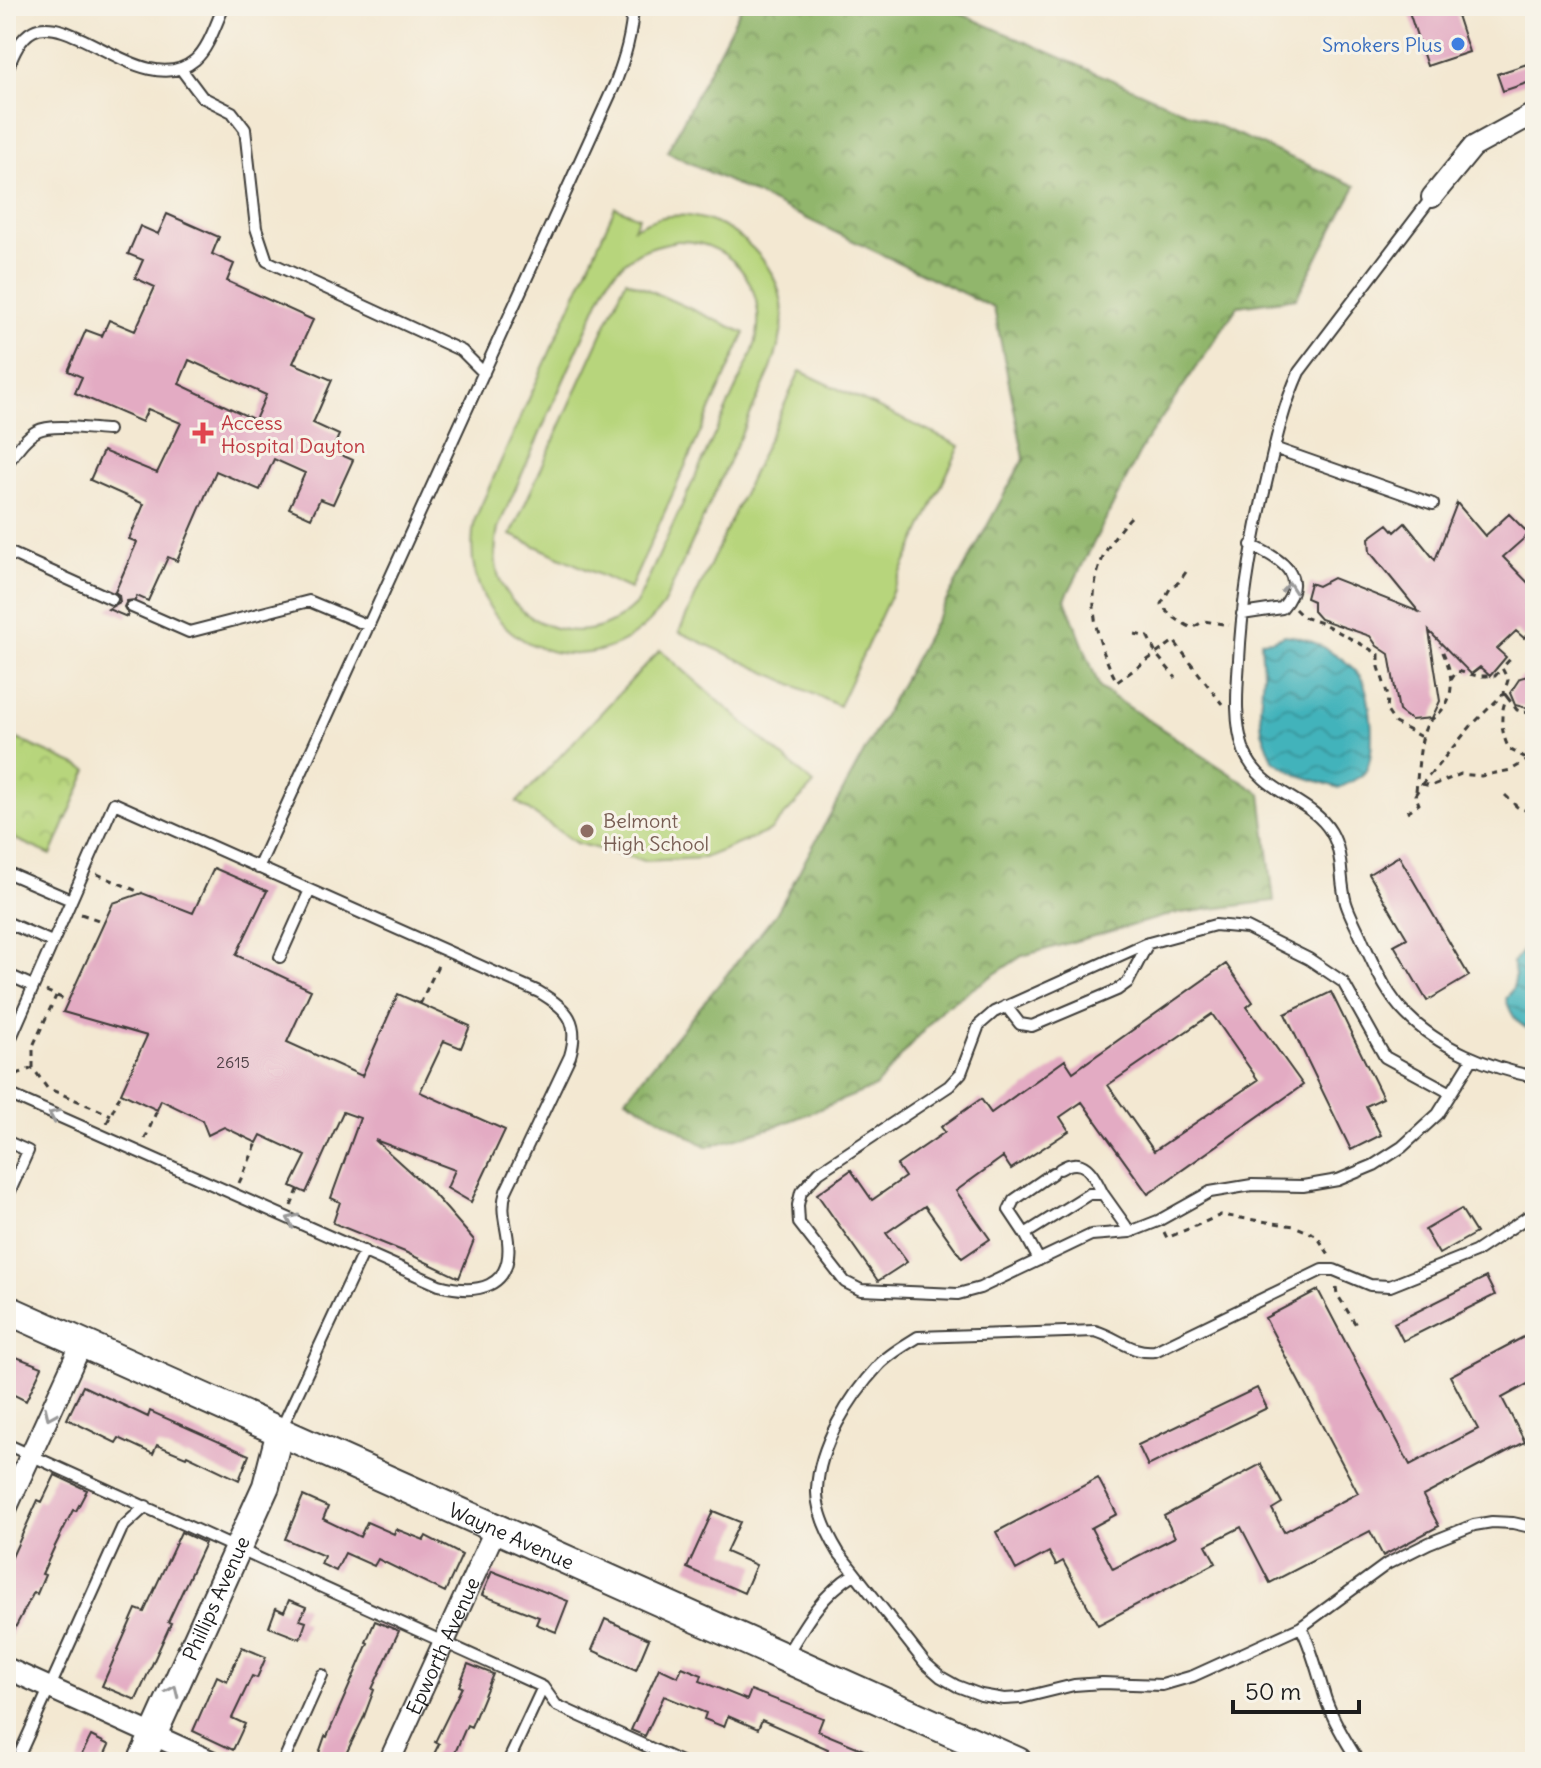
<svg xmlns="http://www.w3.org/2000/svg" width="1541" height="1768" font-family="Delius,sans-serif">
<defs>
<pattern id="forest-crowns" width="20" height="18" patternUnits="userSpaceOnUse" patternTransform="scale(2)"><rect width="20" height="18" fill="#91b66c"/><path d="M2 6a3 3 0 1 1 6 0M12 15a3 3 0 1 1 6 0" fill="none" stroke="#769358"/></pattern>
<pattern id="park-crowns" width="20" height="18" patternUnits="userSpaceOnUse" patternTransform="scale(2)"><rect width="20" height="18" fill="#b7d57c"/><path d="M2 6a3 3 0 1 1 6 0M12 15a3 3 0 1 1 6 0" fill="none" stroke="#9db66b"/></pattern>
<pattern id="water-waves" width="16" height="10" patternUnits="userSpaceOnUse" patternTransform="scale(2)"><rect width="16" height="10" fill="#43b3bb"/><path d="M0 5q4-4 8 0t8 0" fill="none" stroke="#379197"/></pattern>
</defs>
<rect width="100%" height="100%" fill="#f7f3e8"/>
<filter id="ink" filterUnits="userSpaceOnUse"><feTurbulence type="fractalNoise" baseFrequency=".0125" numOctaves="2"/><feDisplacementMap in="SourceGraphic" scale="16" xChannelSelector="R" yChannelSelector="G"/><feConvolveMatrix kernelMatrix="1 2 1 2 8 2 1 2 1" color-interpolation-filters="sRGB"/></filter>
<filter id="wash" filterUnits="userSpaceOnUse"><feTurbulence type="fractalNoise" baseFrequency=".006" numOctaves="4" result="noise"/><feDisplacementMap in="SourceGraphic" scale="32" xChannelSelector="R" yChannelSelector="G"/><feGaussianBlur stdDeviation="1.8" result="paint"/><feColorMatrix in="noise" values="0 0 0 0 0 0 0 0 0 0 0 0 0 0 0 0 0 1.4 0 .05"/><feComposite in="paint" operator="in"/></filter>
<g filter="url(#wash)">
<rect width="100%" height="100%" fill="#f3e8d2"/>
<path fill="#b7d57c" stroke="#6a784c" stroke-width="2" fill-rule="evenodd" d="M615,207L639,217L634,228C645,223 656,217 669,216C724,210 782,259 783,315C783,335 777,351 771,369L663,606C589,705 451,639 475,519ZM677,241C738,240 772,296 753,351L637,603C627,613 615,622 601,627C562,640 512,618 499,577C494,562 495,543 498,528L609,278C631,253 645,247 677,241Z
M626,280L745,333L630,589L511,535Z
M800,371L960,446L839,706L679,632Z
M660,650L814,784L770,831L704,858L644,861L576,843L517,802Z"/>
<path fill="url(#forest-crowns)" stroke="#566944" stroke-width="2" d="M742,6H943L1356,186L1296,298L1238,306L1144,444L1065,599L1100,688L1261,794L1274,901L1173,914L1022,956L942,1009L875,1087L777,1126L707,1147L626,1098L776,914L1024,458L994,308L667,152Z"/>
<path fill="url(#park-crowns)" stroke="#6a784c" stroke-width="2" d="M6,734L88,770L51,855L6,835Z"/>
<path fill="url(#water-waves)" stroke="#30686c" stroke-width="2" d="M1285,635C1311,637 1343,655 1360,676C1372,692 1377,756 1365,772C1358,780 1348,783 1339,788L1298,775L1273,760L1262,731L1260,709L1263,673L1261,641L1273,640Z
M1535,944V1031C1518,1027 1511,1015 1506,999C1515,987 1518,977 1512,963L1523,950Z"/>
<g id="blocks">
<path fill="#e3abc3" fill-rule="evenodd" d="M1407,6H1454L1469,52L1427,66Z
M1527,64L1533,81L1503,91L1497,74Z
M167,214L219,237L212,254L234,264L227,281L313,320L293,363L332,380L313,423L339,435L332,451L353,460L333,504L320,499L311,518L289,508L305,473L274,459L260,490L216,471L177,561L168,557L148,601L137,596L135,600L127,601L124,607L128,614L127,617L108,609L120,602L119,595L115,592L137,542L129,539L144,504L90,480L103,451L157,473L181,423L148,409L142,422L75,393L82,377L68,371L86,330L102,336L109,320L135,331L155,287L135,278L143,260L128,254L140,226L158,234ZM189,360L266,395L255,420L179,384Z
M1457,503L1485,536L1509,514L1529,534L1503,557L1535,590L1533,627L1524,638L1516,631L1497,649L1506,657L1490,676L1480,667L1471,674L1429,631L1440,701L1432,718L1411,720L1399,711L1389,654L1377,646L1370,636L1320,619L1313,611V601L1306,598L1310,583L1318,586L1333,578L1419,612L1370,552L1369,538L1388,524L1395,532L1405,523L1435,560Z
M1535,674V710L1515,705L1510,693L1520,678Z
M1399,856L1469,976L1427,1001L1394,945L1407,938L1369,874Z
M214,868L267,891L236,955L311,990L287,1042L362,1076L398,994L470,1026L461,1048L444,1041L420,1092L505,1130L471,1202L447,1188L455,1170L375,1140L432,1192L474,1240L459,1278L405,1252L333,1223L340,1202L331,1198L360,1118L343,1112L306,1193L291,1186L306,1156L261,1135L257,1143L224,1127L208,1135L202,1120L161,1100L157,1110L121,1093L147,1036L63,1012L113,903L142,893L193,913Z
M1226,964L1253,1002L1247,1007L1303,1085L1148,1194L1082,1102L1060,1117L1069,1131L1011,1169L1003,1157L956,1191L990,1239L962,1258L925,1206L886,1233L907,1262L878,1281L817,1194L851,1170L872,1200L905,1177L897,1165L945,1132L941,1127L981,1099L991,1113L1065,1060L1073,1072ZM1212,1014L1258,1080L1154,1151L1108,1085Z
M1331,992L1383,1098L1366,1106L1381,1135L1351,1150L1285,1014Z
M1461,1209L1476,1233L1439,1254L1425,1230Z
M1486,1277L1495,1295L1403,1341L1394,1323Z
M1318,1290L1410,1465L1478,1429L1450,1376L1535,1331V1380L1502,1398L1525,1442L1423,1496L1439,1526L1383,1556L1370,1531L1270,1583L1241,1527L1206,1545L1216,1563L1098,1625L1063,1561L1056,1565L1049,1552L1016,1570L996,1532L1098,1478L1117,1514L1091,1528L1113,1569L1175,1537L1164,1516L1261,1464L1282,1503L1272,1509L1284,1532L1358,1493L1265,1318Z
M6,1353L42,1367L26,1401L6,1391Z
M83,1386L148,1417L150,1411L249,1455L239,1480L187,1455L186,1457L157,1445L153,1454L119,1438L116,1443L67,1419Z
M1257,1388L1267,1408L1148,1466L1138,1445Z
M55,1475L87,1490L76,1511L73,1510L54,1548L42,1574L45,1575L37,1594L34,1592L6,1645V1570L38,1500L42,1502Z
M303,1496L328,1507L323,1519L360,1537L367,1522L394,1534L396,1529L424,1540L426,1536L462,1555L445,1592L378,1559L374,1566L345,1553L336,1571L321,1564L324,1556L285,1539Z
M713,1511L740,1522L726,1552L756,1565L744,1593L687,1568Z
M181,1532L205,1543L168,1622L171,1623L136,1700L102,1686L136,1609L144,1612Z
M492,1571L568,1601L556,1632L536,1624L539,1617L482,1595Z
M289,1600L306,1607L300,1620L306,1622L300,1639L269,1627L276,1608L284,1612Z
M605,1619L649,1639L636,1670L592,1650Z
M375,1621L399,1631L372,1689L374,1690L363,1719L342,1762H316L325,1736L327,1737L368,1643L366,1642Z
M242,1647L266,1657L257,1678L252,1676L232,1718L245,1724L233,1750L193,1731L217,1676L227,1681Z
M468,1664L493,1674L471,1727L467,1725L451,1762H430L439,1744L435,1742L462,1687L459,1686Z
M682,1667L702,1675L700,1681L747,1700L751,1690L823,1718L818,1731L893,1762H823L828,1749L762,1720L758,1729L728,1716L724,1727L704,1719L706,1713L664,1696L645,1736L631,1730L659,1668L678,1677Z
M91,1736L109,1745L101,1762H78Z"/>
</g>
</g>
<g filter="url(#ink)">
<use href="#blocks" fill-opacity="0" stroke="#3c3b37" stroke-width="2"/>
<g fill="none" stroke-linecap="round" stroke-linejoin="round">
<defs>
<path id="service" d="M181,69L202,97L232,112L245,129L256,228L267,261L462,351L484,373
M6,72C12,58 19,38 33,31C72,11 147,101 195,60C209,48 216,23 224,6
M1432,197L1299,372C1284,405 1276,439 1268,475C1253,537 1242,597 1239,660C1237,689 1234,723 1244,751C1261,794 1311,798 1331,832C1344,854 1339,879 1346,903C1350,916 1358,929 1363,942C1375,967 1386,994 1406,1014C1439,1048 1490,1068 1535,1077
M1274,448L1433,504
M6,465C15,453 24,438 37,431C51,423 90,429 108,430
M6,551L112,599
M132,607L189,632L309,601L369,626
M1242,614L1282,608C1310,575 1279,558 1251,545
M258,868L615,84C625,57 632,34 633,6
M6,872L71,900
M6,922L52,942
M280,957L310,890
M6,974L33,986
M1006,1006L1020,1024L1032,1026L1117,990L1128,982L1148,943
M6,1049L114,803L539,992C568,1009 580,1022 570,1056L506,1191C500,1210 506,1222 508,1241C513,1289 476,1295 439,1285L6,1093
M1451,1093L1385,1057L1343,982L1309,959L1247,928L1215,925L1145,944L994,1012L979,1025L961,1073L949,1086L819,1172L801,1192L798,1205L799,1223L845,1282L861,1290L958,1294L980,1288L1091,1235L1130,1232L1158,1221L1210,1192L1252,1185L1303,1186L1338,1180L1374,1165L1402,1147L1438,1114L1473,1058
M6,1141L28,1151L6,1200
M1060,1169C1084,1154 1093,1174 1103,1194
M1535,1212L1475,1252L1390,1286L1370,1285L1334,1270H1322L1155,1351C1132,1354 1117,1337 1095,1331L918,1337C904,1346 889,1354 878,1366C849,1397 819,1446 817,1489C816,1511 828,1535 839,1553L925,1663L941,1677L957,1686L981,1695L1004,1699L1021,1698L1074,1685L1102,1683L1162,1685L1193,1676L1301,1627L1387,1564L1429,1543L1474,1525L1492,1522L1513,1523L1535,1528
M1025,1234L1009,1210L1014,1200L1053,1173
M1039,1260L1025,1234L1089,1194H1103L1130,1232
M281,1429L364,1251
M6,1444L543,1687L556,1705L681,1762
M1301,1627C1313,1651 1318,1675 1326,1700C1334,1722 1346,1742 1359,1762
M786,1656C805,1624 821,1595 854,1574
M16,1762L122,1528L146,1506
M283,1762L322,1675
M508,1762L543,1687"/>
<g id="minor">
<path d="M1432,197L1473,147L1535,113"/>
<path d="M6,1509L82,1343"/>
<path d="M6,1668L213,1762"/>
<path id="s1" d="M389,1762L496,1528"/>
</g>
<g id="tertiary">
<path id="s2" d="M141,1762L266,1486L280,1431"/>
</g>
<g id="secondary">
<path id="s3" d="M6,1309L1018,1762"/>
</g>
</defs>
<use href="#service" stroke="#3c3b37" stroke-width="14"/>
<use href="#minor" stroke="#3c3b37" stroke-width="24"/>
<use href="#tertiary" stroke="#3c3b37" stroke-width="30"/>
<use href="#secondary" stroke="#3c3b37" stroke-width="32"/>
<path stroke="#3c3b37" stroke-width="3" stroke-dasharray="6 6" stroke-linecap="butt" d="M1131,517C1082,567 1086,624 1117,682L1174,641L1222,704
M1186,572L1179,582L1171,587L1161,604C1169,615 1180,622 1192,628L1204,621L1229,625
M1295,609L1303,617L1324,624L1379,654V667L1388,696L1387,711L1395,723L1423,738
M1135,634L1148,637L1156,654L1176,678
M1451,680L1457,671L1478,676H1495L1502,668
M1504,693L1507,697C1499,714 1501,733 1509,749L1528,759L1527,746L1535,733
M1507,697L1517,710L1535,715
M1422,784L1431,786L1461,774L1481,776L1511,770L1533,757L1535,763
M1416,791C1418,774 1419,737 1428,723C1431,719 1438,715 1442,710C1458,691 1450,666 1440,646
M1505,795C1520,809 1514,809 1535,811
M1407,812L1419,804L1415,795L1422,784L1471,726L1504,693L1508,680L1502,668L1512,657
M97,874L142,893
M81,914L104,922
M46,991L68,1001
M420,1004L440,961
M6,1068L17,1074L33,1068L47,1088L111,1115
M33,1068V1046L56,996
M107,1123L121,1093
M145,1139L157,1110
M239,1183L257,1143
M291,1206L298,1190
M1164,1232L1167,1238L1221,1215L1294,1226L1316,1235L1330,1256
M1336,1287L1337,1294L1358,1328"/>
<use href="#service" stroke="#fff" stroke-width="10"/>
<use href="#minor" stroke="#fff" stroke-width="20"/>
<use href="#tertiary" stroke="#fff" stroke-width="26"/>
<use href="#secondary" stroke="#fff" stroke-width="28"/>
</g>
<defs><path id="oneway-chevron" d="M-2-3.5L2.5 0L-2 3.5" fill="none" stroke-width="1.6" stroke-linecap="round" stroke-linejoin="round" transform="scale(2)"/></defs>
<g stroke="#999">
<use href="#oneway-chevron" transform="translate(1289 588) rotate(-85)"/>
<use href="#oneway-chevron" transform="translate(54 1115) rotate(-156)"/>
<use href="#oneway-chevron" transform="translate(292 1220) rotate(-156)"/>
<use href="#oneway-chevron" transform="translate(50 1414) rotate(114)"/>
<use href="#oneway-chevron" transform="translate(173 1691) rotate(-66)"/>
</g>
</g>
<circle fill="#3f7fe0" stroke="#f7f3e8" stroke-width="3" cx="1458" cy="44" r="8"/>
<path fill="#e0444e" stroke="#f7f3e8" stroke-width="3" d="M199 421h8v8h8v8h-8v8h-8v-8h-8v-8h8z"/>
<circle fill="#8d6e63" stroke="#f7f3e8" stroke-width="3" cx="587" cy="831" r="8"/>
<g text-anchor="middle" dominant-baseline="central" stroke-width="6" stroke-linejoin="round" paint-order="stroke">
<g font-size="16" fill="#4e4046">
<text x="233" y="1062">2615</text>
</g>
<g font-size="20" fill="#366cbe" stroke="#f7f3e8" text-anchor="end">
<text x="1442" y="44">Smokers Plus</text>
</g>
<g font-size="20" fill="#be3a42" stroke="#f7f3e8" text-anchor="start">
<text x="221" y="422">Access<tspan x="221" dy="23">Hospital Dayton</tspan></text>
</g>
<g font-size="20" fill="#785e54" stroke="#f7f3e8" text-anchor="start">
<text x="603" y="820">Belmont<tspan x="603" dy="23">High School</tspan></text>
</g>
<g font-size="20" fill="#1c1c1c" stroke="#f7f3e8">
<text stroke="none"><textPath href="#s3" startOffset="554">Wayne Avenue</textPath></text>
<text stroke="none"><textPath href="#s2" startOffset="180">Phillips Avenue</textPath></text>
<text stroke="none"><textPath href="#s1" startOffset="128">Epworth Avenue</textPath></text>
</g>
</g>
<rect width="1541" height="1768" fill="none" stroke="#f7f3e8" stroke-width="32"/>
<path d="M1233 1700v12h126v-12" fill="none" stroke="#1c1c1c" stroke-width="4"/>
<text x="1245" y="1700" font-size="24" fill="#1c1c1c" stroke="#f7f3e8" stroke-width="6" paint-order="stroke">50 m</text>
</svg>
